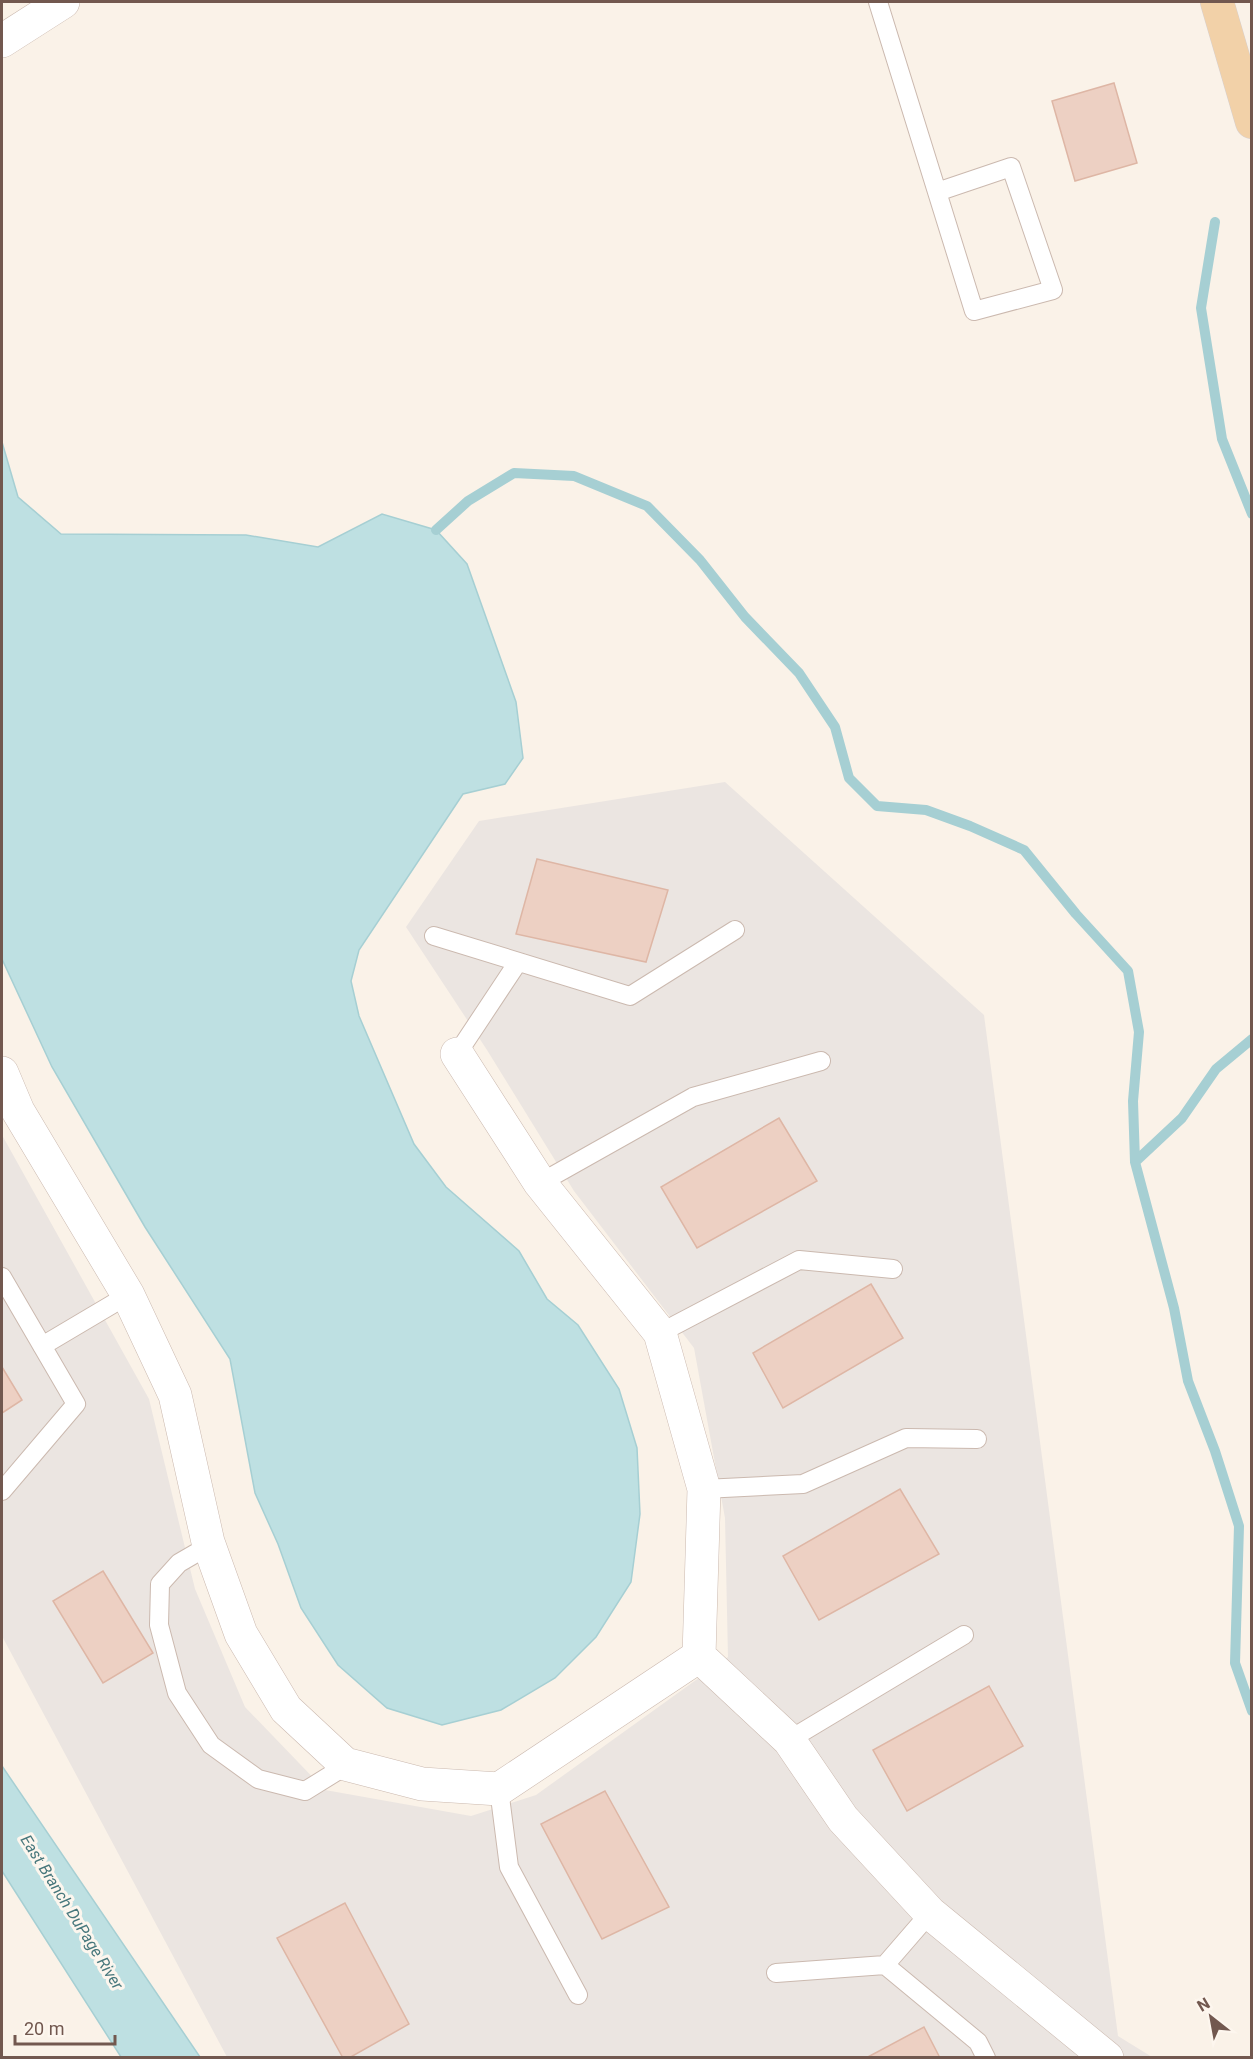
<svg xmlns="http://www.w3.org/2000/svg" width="1253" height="2059" font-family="Roboto,sans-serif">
<rect width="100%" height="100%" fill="#faf2e8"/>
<path fill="#ebe5e1" d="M725,782L984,1015L1118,2036L1152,2057H227L2,1636V1135L149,1399L195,1589L245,1707L325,1790L471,1816L536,1795L728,1657L725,1518L694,1348L574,1191L487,1050L406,927L479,821Z"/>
<path fill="#bee0e2" stroke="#a6cfd3" stroke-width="1.5" d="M2,442L18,497L61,534L246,535L318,547L382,514L436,530L467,564L516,702L523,758L505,784L463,794L359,950L351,981L359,1016L414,1144L446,1187L519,1251L547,1299L578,1325L619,1389L637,1448L640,1514L631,1582L596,1637L555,1678L501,1710L442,1725L387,1708L338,1665L301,1608L278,1544L255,1493L230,1359L145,1227L52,1067L2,959Z
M2,1766L200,2057H121L2,1871Z"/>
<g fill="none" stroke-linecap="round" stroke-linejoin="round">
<path stroke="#a6cfd3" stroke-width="10" d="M1215,222L1201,308L1222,439L1252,514
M436,530L468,501L514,473L574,476L647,506L700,560L745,617L799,673L835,727L849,778L877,806L926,810L970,826L1024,850L1076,914L1128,971L1139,1032L1133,1101L1135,1162L1174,1308L1188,1381L1215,1451L1239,1526L1235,1663L1252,1711
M1135,1162L1182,1118L1216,1069L1252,1039"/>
</g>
<path fill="#edd0c3" stroke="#deb6a5" stroke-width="1.5" d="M1114,83L1137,163L1075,181L1052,101Z
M537,859L668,890L646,962L516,934Z
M779,1118L817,1181L697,1248L661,1187Z
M871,1284L903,1338L783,1408L753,1353Z
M2,1367L22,1400L2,1413Z
M900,1489L939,1554L819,1620L783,1556Z
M103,1571L153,1653L103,1683L53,1601Z
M989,1686L1023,1746L907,1811L873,1750Z
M605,1791L669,1907L602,1939L541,1824Z
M345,1903L409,2024L349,2058H343L277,1938Z
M924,2027L940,2058H866Z"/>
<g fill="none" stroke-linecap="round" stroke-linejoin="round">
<defs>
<path id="service" d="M878,2L974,311L1053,290L1011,167L937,192
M434,936L630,996L735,930
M457,1054L518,962
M540,1183L693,1097L821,1061
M2,1277L76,1404L2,1491
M660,1333L799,1260L893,1269
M42,1346L128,1295
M704,1489L803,1484L906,1438L977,1439
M210,1545L179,1563L160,1584L159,1625L177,1693L211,1745L258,1779L305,1791L347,1765
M789,1740L964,1635
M499,1789L509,1867L578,1995
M930,1913L885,1965L978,2042L986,2058
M776,1973L885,1965"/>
<path id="minor" d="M2,41L63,2
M457,1054L540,1183L660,1333L704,1489L699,1656L789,1740L843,1819L930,1913L1107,2058
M2,1073L18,1111L128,1295L175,1395L208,1542L241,1634L286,1709L345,1764L422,1784L499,1789L699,1656"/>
<path id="primary" d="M1217,2L1252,122"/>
</defs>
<use href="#service" stroke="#cbb9af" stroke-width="20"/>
<use href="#minor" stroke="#cbb9af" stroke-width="34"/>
<use href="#primary" stroke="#d8d0ce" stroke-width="34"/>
<use href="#service" stroke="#fff" stroke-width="18"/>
<use href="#minor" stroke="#fff" stroke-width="33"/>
<use href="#primary" stroke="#f2d1a8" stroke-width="33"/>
</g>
<g text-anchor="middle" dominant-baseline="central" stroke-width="6" stroke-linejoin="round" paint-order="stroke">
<g font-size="16" font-style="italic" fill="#47777c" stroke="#fdf6ee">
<text transform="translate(72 1912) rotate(58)">East Branch DuPage River</text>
</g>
</g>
<rect width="1253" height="2059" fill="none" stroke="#72584f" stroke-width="6"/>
<g transform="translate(1211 2017) rotate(329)" stroke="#fdf6ee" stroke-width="4.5" paint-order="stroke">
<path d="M0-4.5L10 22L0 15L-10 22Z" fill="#72584f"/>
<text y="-9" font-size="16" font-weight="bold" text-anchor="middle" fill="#72584f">N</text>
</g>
<path d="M15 2035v9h100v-9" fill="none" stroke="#72584f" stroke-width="3"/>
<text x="24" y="2035" font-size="18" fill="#72584f" stroke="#fdf6ee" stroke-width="4.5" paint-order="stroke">20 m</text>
</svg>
